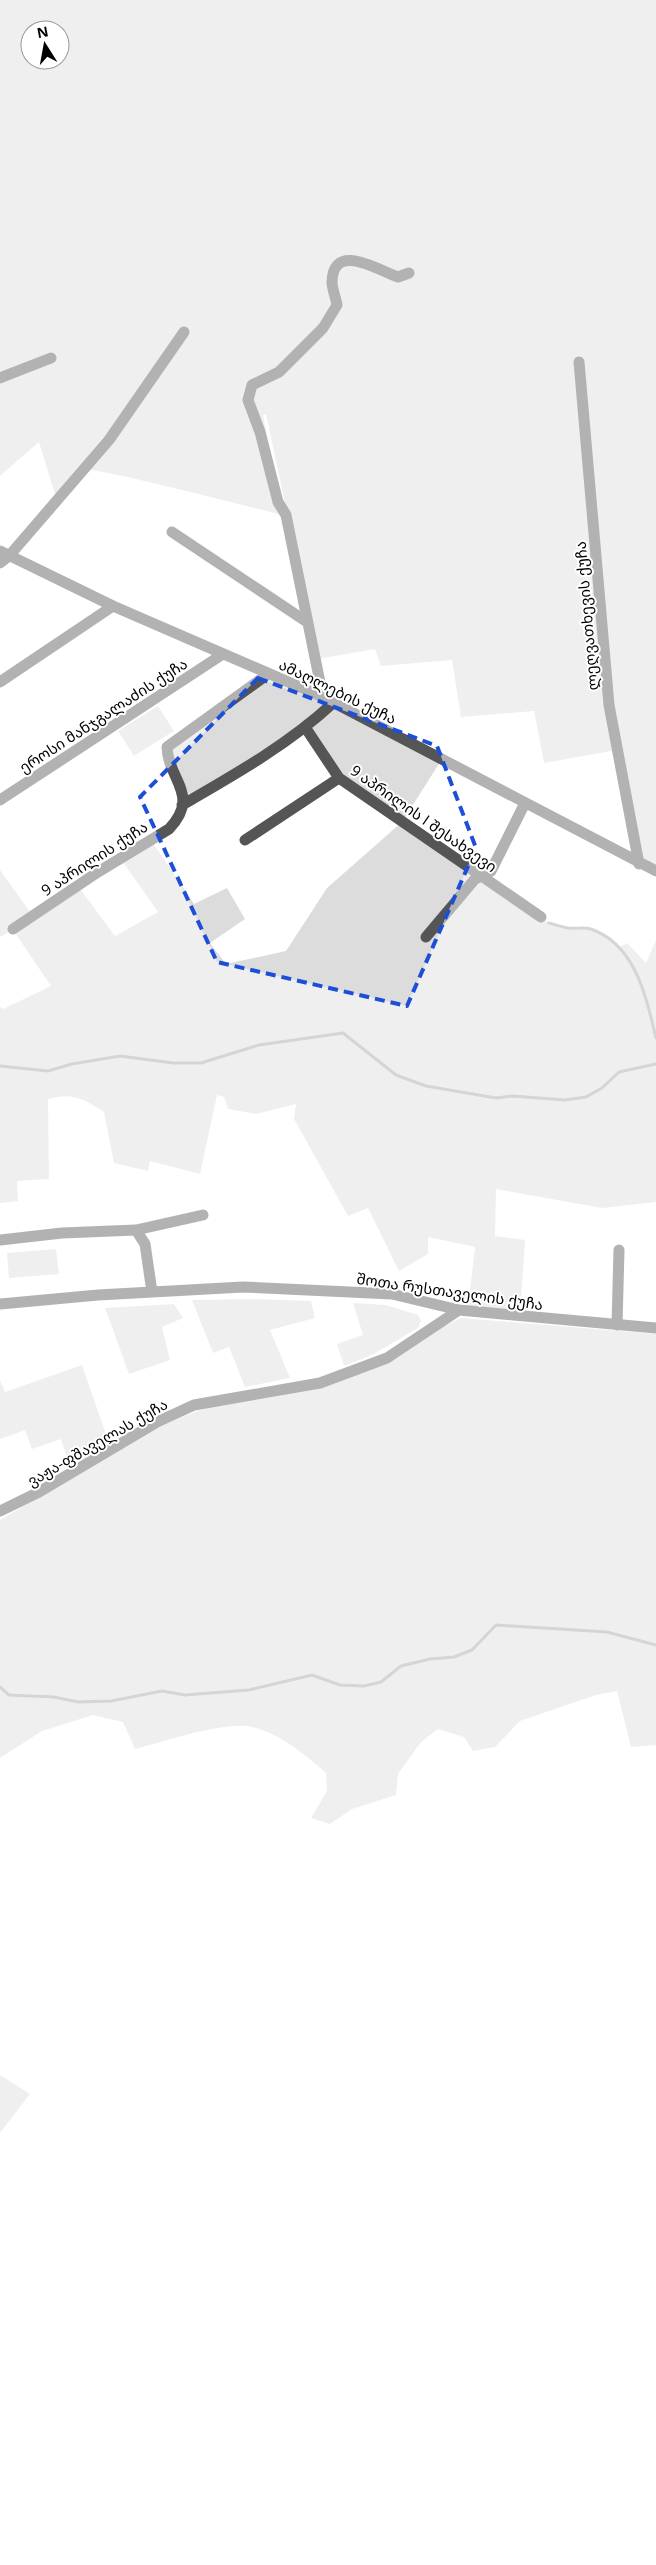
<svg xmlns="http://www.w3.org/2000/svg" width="656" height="2565" font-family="'Open Sans','Noto Sans Georgian',sans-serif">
<rect width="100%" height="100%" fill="#fff"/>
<path fill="#dcdcdc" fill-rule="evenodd" d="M0,0H656V871L639,864L617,750L544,763L534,711L461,717L452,660L381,666L375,649L318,659L266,414L263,415L283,515C218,500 153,481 87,469L57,501L39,442L0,476ZM30,30H60V60H30Z
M268,674L442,759L402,822L549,923L569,928H590L606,936L620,947L627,943L646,963L656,940V1202L602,1208L496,1189L495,1236L525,1240L520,1312L468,1308L475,1247L428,1237V1254L399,1271L368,1208L348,1216L294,1119L296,1104L256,1114L228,1109L224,1097L217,1095L200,1174L150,1161L148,1171L114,1163L104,1112C84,1099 72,1092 48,1099L49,1179L17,1181L18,1201L0,1203V1007L3,1009L51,986L13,930L0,937V870L33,916L78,886L115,936L158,912L120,858L151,840L194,904L227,888L245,919L210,943L226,964L286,951L327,888L402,822L339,778L305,728L182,805L167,754Z
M158,706L174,731L134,756L118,731Z
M56,1249L59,1274L9,1278L7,1253Z
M251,1299L311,1301L315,1318L270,1330L290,1378L245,1387L229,1347L213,1353L192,1300Z
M353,1303L386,1305L418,1315L421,1321L418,1328L372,1355L344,1366L337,1344L363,1335Z
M174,1304L183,1318L162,1327L170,1360L129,1374L105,1308Z
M461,1318L656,1334V1745L631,1747L617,1691L596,1695L520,1721L495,1747L473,1751L464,1737L438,1729L421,1742L398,1774L396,1795L352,1809L330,1824L311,1818L327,1791L326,1773C304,1754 281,1734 252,1727C227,1720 162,1742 135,1749L123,1722L93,1715L42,1731L0,1758V1520L157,1427L208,1407L308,1390Z
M82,1365L109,1443L67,1457L61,1439L32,1449L25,1430L0,1439V1380L5,1392Z
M0,2075L30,2094L0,2133Z"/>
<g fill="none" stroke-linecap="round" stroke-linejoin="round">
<path stroke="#a3a3a3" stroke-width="3" d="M549,923C556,925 562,927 568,928C576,929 584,927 591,929C636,945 646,997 656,1038
M0,1066L48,1071L72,1064L120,1056L173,1063H201L259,1045L343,1033L396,1075L426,1086L496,1098L513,1096L565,1100L586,1097L602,1088L619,1072L656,1064
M0,1687L9,1695L54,1697L78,1702L111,1701L162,1691L185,1695L249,1690L312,1675L340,1685L364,1686L381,1682L401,1666L430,1659L454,1657L472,1650L496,1625L607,1632L656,1645"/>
<path stroke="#555" stroke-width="11" d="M579,362L609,705L639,864
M0,378L51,358
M172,532L307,622
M0,551L113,606L323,697L656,871
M0,563L9,556L109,440L184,332
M0,682L113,606
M323,697L286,515L278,502L260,432L248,400L252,385L279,372L323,328L337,305C336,298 332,289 332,282C333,241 378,270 398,277L409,273
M305,727L339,778L541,917
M0,800L223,654
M182,805C234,775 289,744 333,703
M245,840L339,778
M13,929L98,872L169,829C201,795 168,780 167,747L268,674
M426,937L475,879L491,871L525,803
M136,1230L145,1244L152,1292
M0,1240L62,1233L136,1230L203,1215
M0,1304L98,1295L243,1287L392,1294L459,1310L656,1328
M617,1325L619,1250
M0,1511L39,1492L157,1422L194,1405L320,1383L387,1358L459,1310"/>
</g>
<path d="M0 0H656V2565H0ZM258,678L437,746L476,848L407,1006L217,962L140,797Z" fill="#fff" fill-opacity=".55" fill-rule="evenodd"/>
<path fill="none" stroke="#1d4ed8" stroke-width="4" stroke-dasharray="10 6" stroke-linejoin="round" d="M258,678L437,746L476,848L407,1006L217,962L140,797Z"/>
<g text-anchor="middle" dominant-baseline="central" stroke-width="4" stroke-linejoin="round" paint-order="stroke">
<g font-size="15" fill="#000" stroke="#fff">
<text transform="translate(586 616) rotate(-95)">ლეღვათხევის ქუჩა</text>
<text transform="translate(338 691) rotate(26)">ამაღლების ქუჩა</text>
<text transform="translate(103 715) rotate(-33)">ეროსი მანჯგალაძის ქუჩა</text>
<text transform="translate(424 818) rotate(35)">9 აპრილის I შესახვევი</text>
<text transform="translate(94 858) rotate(-33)">9 აპრილის ქუჩა</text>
<text transform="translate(450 1291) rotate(8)">შოთა რუსთაველის ქუჩა</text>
<text transform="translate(97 1442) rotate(-30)">ვაჟა-ფშაველას ქუჩა</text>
</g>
</g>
<g transform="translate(45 45) rotate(349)"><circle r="24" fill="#ffffff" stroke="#999999"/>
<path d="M0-4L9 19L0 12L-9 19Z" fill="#000000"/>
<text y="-8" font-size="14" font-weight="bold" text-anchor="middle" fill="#000000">N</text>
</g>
</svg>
